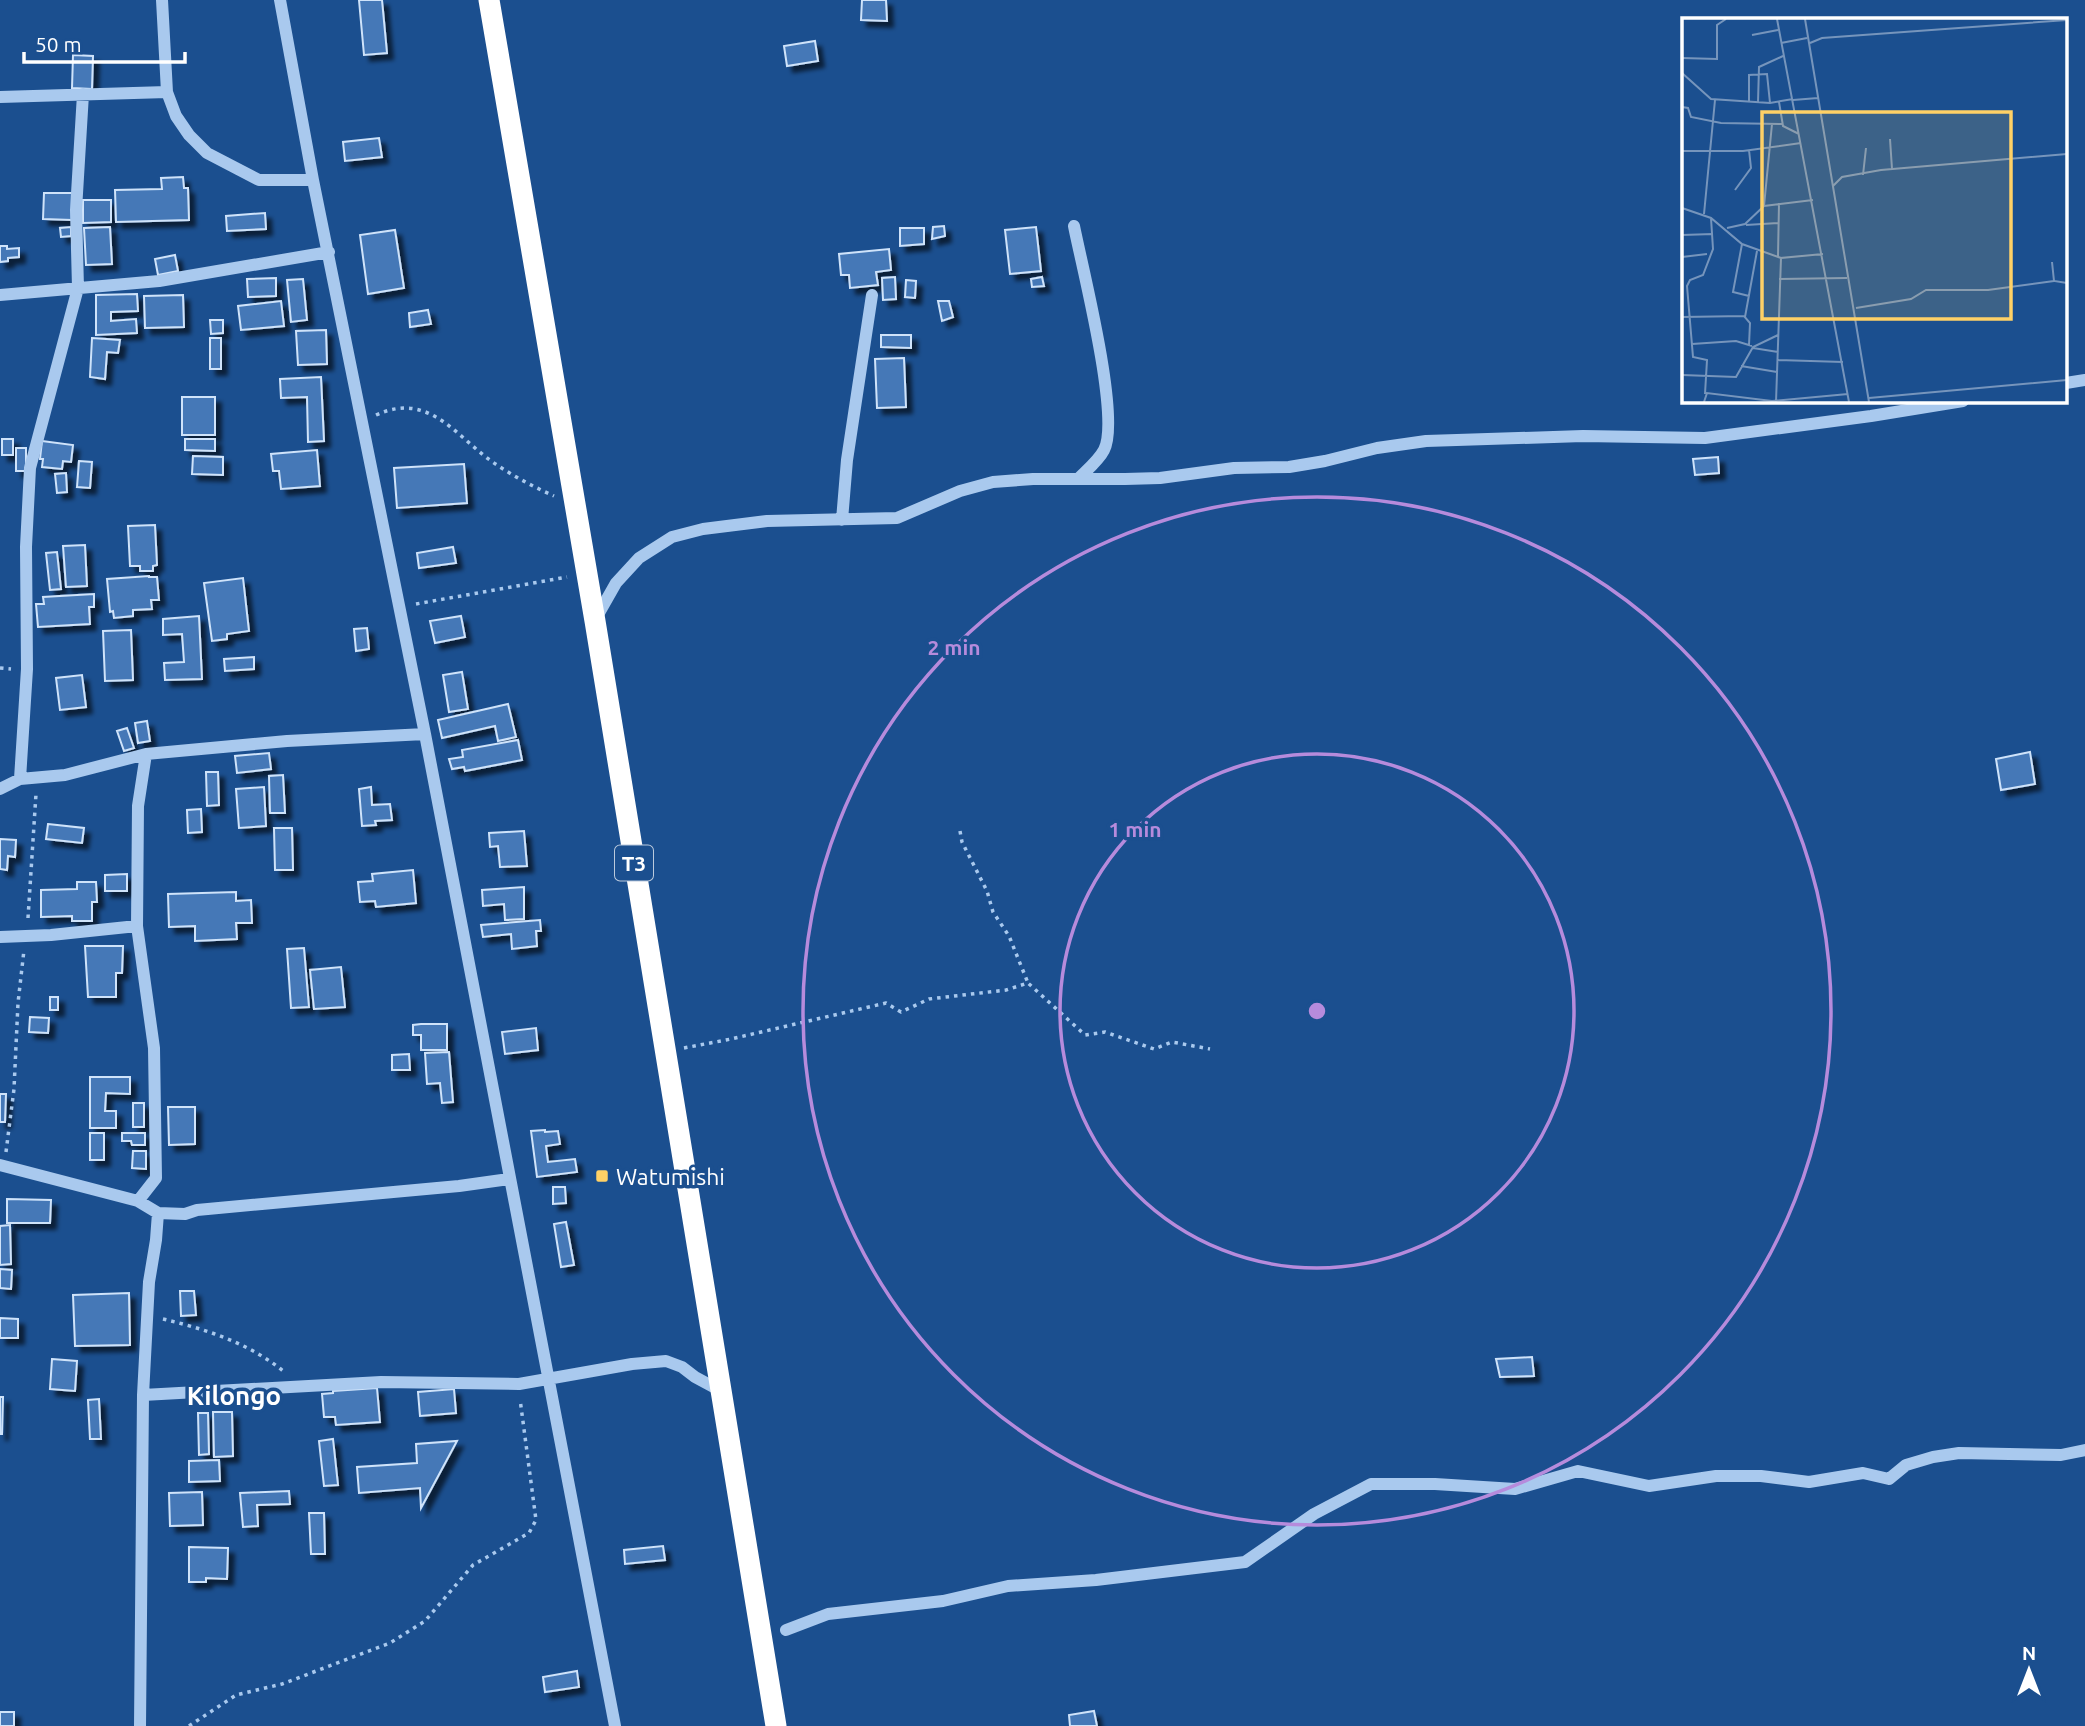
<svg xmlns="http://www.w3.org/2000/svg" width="2085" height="1726" font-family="Ubuntu,sans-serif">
<defs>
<filter id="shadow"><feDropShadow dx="6" dy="6" stdDeviation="2" flood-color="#0009"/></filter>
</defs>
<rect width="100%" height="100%" fill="#1b4f8f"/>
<path fill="#4478b7" stroke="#cfe3fa" stroke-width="2" filter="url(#shadow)" d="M359,0H382L387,53L364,55Z
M862,0H886L887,21L861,20Z
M815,41L818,61L787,66L784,46Z
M73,55L93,56L92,89L72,88Z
M379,138L382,157L345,161L343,142Z
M183,177L184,188H188L189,220L116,222L115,190L162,189L161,178Z
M44,193H72V220L43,219Z
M83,200H111V222L83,223Z
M265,213L266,229L227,231L226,216Z
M944,226L945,236L932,239L933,227Z
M71,227V236L61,237L60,228Z
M110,227L112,264L86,265L84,228Z
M1036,227L1041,271L1010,274L1005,230Z
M900,228H924V244L900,246Z
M395,230L404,288L368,294L360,235Z
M0,246H7V249L19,248V257L8,258V261L0,262Z
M889,249L891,270L876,272L878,285L850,288L849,275H841L839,254Z
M175,255L178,271L158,275L155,259Z
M895,277L896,299L883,300L882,278Z
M1042,277L1044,286L1032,287L1031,279Z
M276,278V296L248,297L247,279Z
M303,279L307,320L291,322L287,280Z
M906,280L916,281L915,298L905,297Z
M137,294L138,311L111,312V321L136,319L137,333L96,335V295Z
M183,295L184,327L145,328L144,296Z
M281,301L284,326L241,330L238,306Z
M938,301H949L953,317L942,321Z
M428,310L431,324L410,327L409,313Z
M210,320H223V333L211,334Z
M326,330L327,364L298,365L296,331Z
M881,335H911V348L881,347Z
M92,338L120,340L118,353L107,352L105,379L90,377Z
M210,338H221V369H210Z
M904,358L906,407L877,408L875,359Z
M321,377L324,441L308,442L307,397L281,398L280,379Z
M182,397H215V435H182Z
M2,439H13V455H2Z
M185,439H215V451L185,450Z
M42,441L73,445L71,462L63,461L62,469L42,467L43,459H40Z
M16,448H26V471H16Z
M317,450L320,486L281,489L279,471H273L271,454Z
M193,456L223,457V475L192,474Z
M1718,457L1719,473L1695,475L1693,459Z
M79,461L92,462L90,488L77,487Z
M464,464L467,503L397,508L394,468Z
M66,473L67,492L57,493L55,474Z
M155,525L157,565L153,566V571H140V566H130L128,526Z
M85,545L87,586L66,587L63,546Z
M453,547L456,563L419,568L417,553Z
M57,552L61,589L50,590L46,553Z
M149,576V577H157L159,600H151L152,609L133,610V616L114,618L113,611L110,612L107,579Z
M243,578L249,631L227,634V639L212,641L204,583Z
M94,594V607H89L90,624L38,627L36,604H44L43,597Z
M199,616L202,679L165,680L164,663L184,662L182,634L163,635V619Z
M461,616L465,637L435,643L430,621Z
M367,628L369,649L356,651L354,629Z
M131,630L133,680L105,681L103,631Z
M254,657V669L225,671L224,659Z
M462,672L468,709L449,712L443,675Z
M82,675L86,707L60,710L56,678Z
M508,704L516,737L498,741L495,726L442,738L438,720Z
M147,721L150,741L138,743L135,723Z
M127,728L134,748L124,751L117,731Z
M518,740L522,760L465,771L464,767L452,769L449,759L463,757L462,750Z
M2030,752L2035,784L2001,790L1996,759Z
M269,753L271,769L237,773L235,756Z
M206,772H218L219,805L207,806Z
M283,775L285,813H270L269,776Z
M264,787L266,826L239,828L236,789Z
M371,787L372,805L390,804L392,820L375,821L376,825L362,826L359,789Z
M201,809L202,832L188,833L187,810Z
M48,824L84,828L82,843L46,839Z
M274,828H292L293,870H275Z
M524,831L527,866L500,867L498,846L490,847L489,833Z
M0,839L16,840L15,857L8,856L7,870L0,869Z
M413,870L416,903L376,907L375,901L360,902L358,882L373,881L372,874Z
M127,874V891H105V875Z
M77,882H96L97,902H92V921H72V916L41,917V890L77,889Z
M524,887V919L505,920L504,904L483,906L482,890Z
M236,892V901L251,900L252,923H236L237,939L195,941V926L169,927L168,894Z
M540,920L541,931H536L537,946L512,949L511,934L483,937L481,925Z
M85,946H123L122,973H116V997H88Z
M304,948L309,1007L291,1008L287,949Z
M341,967L345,1007L314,1009L310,970Z
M50,997H58V1010H50Z
M30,1017L49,1018L48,1033L29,1032Z
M421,1024H447V1050H421V1035H413V1025Z
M536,1028L538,1050L505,1054L502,1032Z
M449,1052L453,1102L442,1103L440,1083L427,1084L425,1053Z
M409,1054L410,1070H392V1055Z
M90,1077H130V1094L106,1093L105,1111H116V1128H90Z
M0,1094H6L5,1122H0Z
M133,1103H144V1127H133Z
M168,1107H195V1144L169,1145Z
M545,1130V1132L558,1131L560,1144L546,1146L548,1162L575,1159L577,1172L537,1177L531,1131Z
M90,1133H104V1160H90Z
M122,1133H145V1145H132L131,1141H122Z
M133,1151H146V1169L132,1168Z
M553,1187H565L566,1203L553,1204Z
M7,1199L51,1200L50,1223H7Z
M566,1222L574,1265L561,1267L554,1224Z
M10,1225L11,1264L0,1265V1226Z
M0,1269L12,1270L11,1289L0,1288Z
M180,1291H194L196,1315L181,1316Z
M129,1293L130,1345L75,1346L73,1295Z
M0,1318L18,1319V1338H0Z
M1532,1357L1534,1376L1500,1377L1496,1359Z
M52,1359L77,1361L75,1391L50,1389Z
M377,1388L380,1422L336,1425L335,1417H324L322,1394L333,1393V1391Z
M454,1389L456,1413L420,1416L418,1392Z
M0,1397H3L2,1434H0Z
M99,1399L101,1439H90L88,1400Z
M213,1412H232L233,1456L214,1457Z
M198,1413H208L209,1454L199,1455Z
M333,1439L338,1485L324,1486L319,1441Z
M457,1441L421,1508L420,1488L359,1493L357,1467L417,1463L416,1444Z
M219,1460L220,1481L189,1482V1461Z
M289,1491L290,1504L257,1505L258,1526L243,1527L240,1493Z
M202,1492L203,1525L170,1526L169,1493Z
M309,1513H324L325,1554H311Z
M663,1546L665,1560L625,1564L624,1550Z
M189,1547L228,1548L227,1579L206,1578V1582H189Z
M577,1671L579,1687L545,1692L543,1677Z
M1094,1711L1097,1726H1070L1069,1715Z
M0,1712H14V1726H0Z"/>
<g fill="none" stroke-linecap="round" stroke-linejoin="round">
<path stroke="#a9c9ee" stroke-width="3.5" stroke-dasharray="3.5 5" stroke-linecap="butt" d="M376,415C431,390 457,439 497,465C515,477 534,487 554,496
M416,604L567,577
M0,668L11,669
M960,831L962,842L987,891L993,912L1009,936L1028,983
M28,918L36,794
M684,1048L731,1039L886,1003L901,1012L929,999L1006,990L1028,983L1085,1035L1105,1032L1154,1049L1172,1042L1210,1049
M6,1152L14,1089L18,1003L24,950
M163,1319C205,1329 249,1343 283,1371
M189,1726L236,1695L282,1684L390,1643L425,1621L473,1565L529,1533L536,1520L520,1399"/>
<path stroke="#a9c9ee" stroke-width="12" d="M162,0L167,92L176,116L189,135L207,153L259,180H313
M280,0L313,180L425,734L615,1726
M0,97L167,92
M1074,226C1082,267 1121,418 1104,450C1099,460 1087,470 1079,478
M0,295L159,281L329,252
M2066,383L2085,380
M842,520L847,460L872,295
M595,620L616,583L639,558L672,537L703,529L767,521L897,518L960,491L993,482L1033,479H1125L1160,478L1234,468L1289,467L1325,461L1377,448L1426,441L1583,436L1705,438L1871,416L1963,401
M20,779L27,669L26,547L30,468L78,288L76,210L83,94
M0,789L20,779L65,775L146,754L287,741L425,734
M0,937L51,935L137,926
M0,1165L138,1201L158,1213
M138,1201L156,1178L154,1048L137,926L138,806L146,754
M143,1395L381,1382L519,1384L632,1364L666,1361L682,1367L695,1377L721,1391
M786,1630L828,1614L943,1601L1008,1586L1096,1580L1245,1562L1314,1514L1371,1484H1435L1515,1489L1578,1471L1649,1486L1716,1476H1761L1809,1482L1863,1473L1889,1479L1906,1465L1933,1457L1959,1453L2061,1455L2085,1450
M140,1726L143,1395L149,1282L156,1240L158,1213L185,1214L197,1210L459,1186L509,1179"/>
<path stroke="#fff" stroke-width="21" d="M489,0L595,621L776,1726"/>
</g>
<g fill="none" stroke="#b68bdc" stroke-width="3.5">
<circle cx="1317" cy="1011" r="257"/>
<circle cx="1317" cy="1011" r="514"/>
</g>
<rect fill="#ffd166" stroke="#1b4f8f" stroke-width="2.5" x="595" y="1169" width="14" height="14" rx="3.5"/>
<g text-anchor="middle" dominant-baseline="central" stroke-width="7" stroke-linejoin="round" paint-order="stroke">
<rect fill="#1b4f8f" stroke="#bbcadd" stroke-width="2" x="615" y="845.5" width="38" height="35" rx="5"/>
<g font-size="21" font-weight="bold" fill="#fff">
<text x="634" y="863">T3</text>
</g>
<g font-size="23" fill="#fff" stroke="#1b4f8f" text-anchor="start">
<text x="616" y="1176">Watumishi</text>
</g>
<g font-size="26" font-weight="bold" fill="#fff" stroke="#1b4f8f">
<text x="234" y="1395">Kilongo</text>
</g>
</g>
<g transform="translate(1682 18)">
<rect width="385" height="385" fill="#1b4f8f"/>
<path fill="none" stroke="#7695bc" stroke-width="2" d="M95,1L167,384M123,1L187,384M70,17L96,12M99,25L125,20M128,25L140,20L385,2M0,40L35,41V7L44,1M0,55L29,81L88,85L111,81M111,82L136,80M67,83V57L85,56L88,85M76,84L77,49L101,38M97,84L101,108L117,116M0,89L6,90L9,99L39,105L100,106M208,121L210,151M0,133H61L119,125M181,157L184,130M151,168L160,159L199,152L385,136M53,172L69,150L67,132M82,188L90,106M0,190L29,200L60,226L99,240M22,196L33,82M64,207L96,205M45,210L63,206L82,188L131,182M0,217L31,216M60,226L51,274L67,278M96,238L97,185M0,239L25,236M370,244L372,263L385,265M97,261L165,260M174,290L229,281L244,272H306L372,263M0,299L62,298L68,305L67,327M63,299L75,233M10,326L54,323L70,328M71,330L96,334M96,342L161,344M59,348L95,354M0,357L54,359L71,329L96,317M23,376L25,342L11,339L5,268L8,262L21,257L31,231L29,200M187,380L385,362M22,384L25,375L90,383L166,376M94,384L99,240L141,236"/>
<path fill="#ffd166" fill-opacity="0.15" stroke="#ffd166" stroke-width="3.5" d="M80,94H329V301H80Z"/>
<rect width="385" height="385" fill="none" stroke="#fff" stroke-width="3.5"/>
</g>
<circle cx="1317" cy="1011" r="10" fill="#b68bdc" stroke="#1b4f8f" stroke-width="3.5"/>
<g font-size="21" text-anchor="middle" font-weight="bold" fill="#b68bdc" stroke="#1b4f8f" stroke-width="7" stroke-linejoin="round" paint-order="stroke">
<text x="954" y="655">2 min</text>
<text x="1135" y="837">1 min</text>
</g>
<g transform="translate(2029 1670)" stroke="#1b4f8f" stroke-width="5" paint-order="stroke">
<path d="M0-5L12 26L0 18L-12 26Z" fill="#ffffff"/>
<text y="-10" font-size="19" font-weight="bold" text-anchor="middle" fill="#ffffff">N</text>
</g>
<path d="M24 52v10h161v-10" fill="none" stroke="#ffffff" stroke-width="3.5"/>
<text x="35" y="52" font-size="21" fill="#ffffff" stroke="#1b4f8f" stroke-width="5" paint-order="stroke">50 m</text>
</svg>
